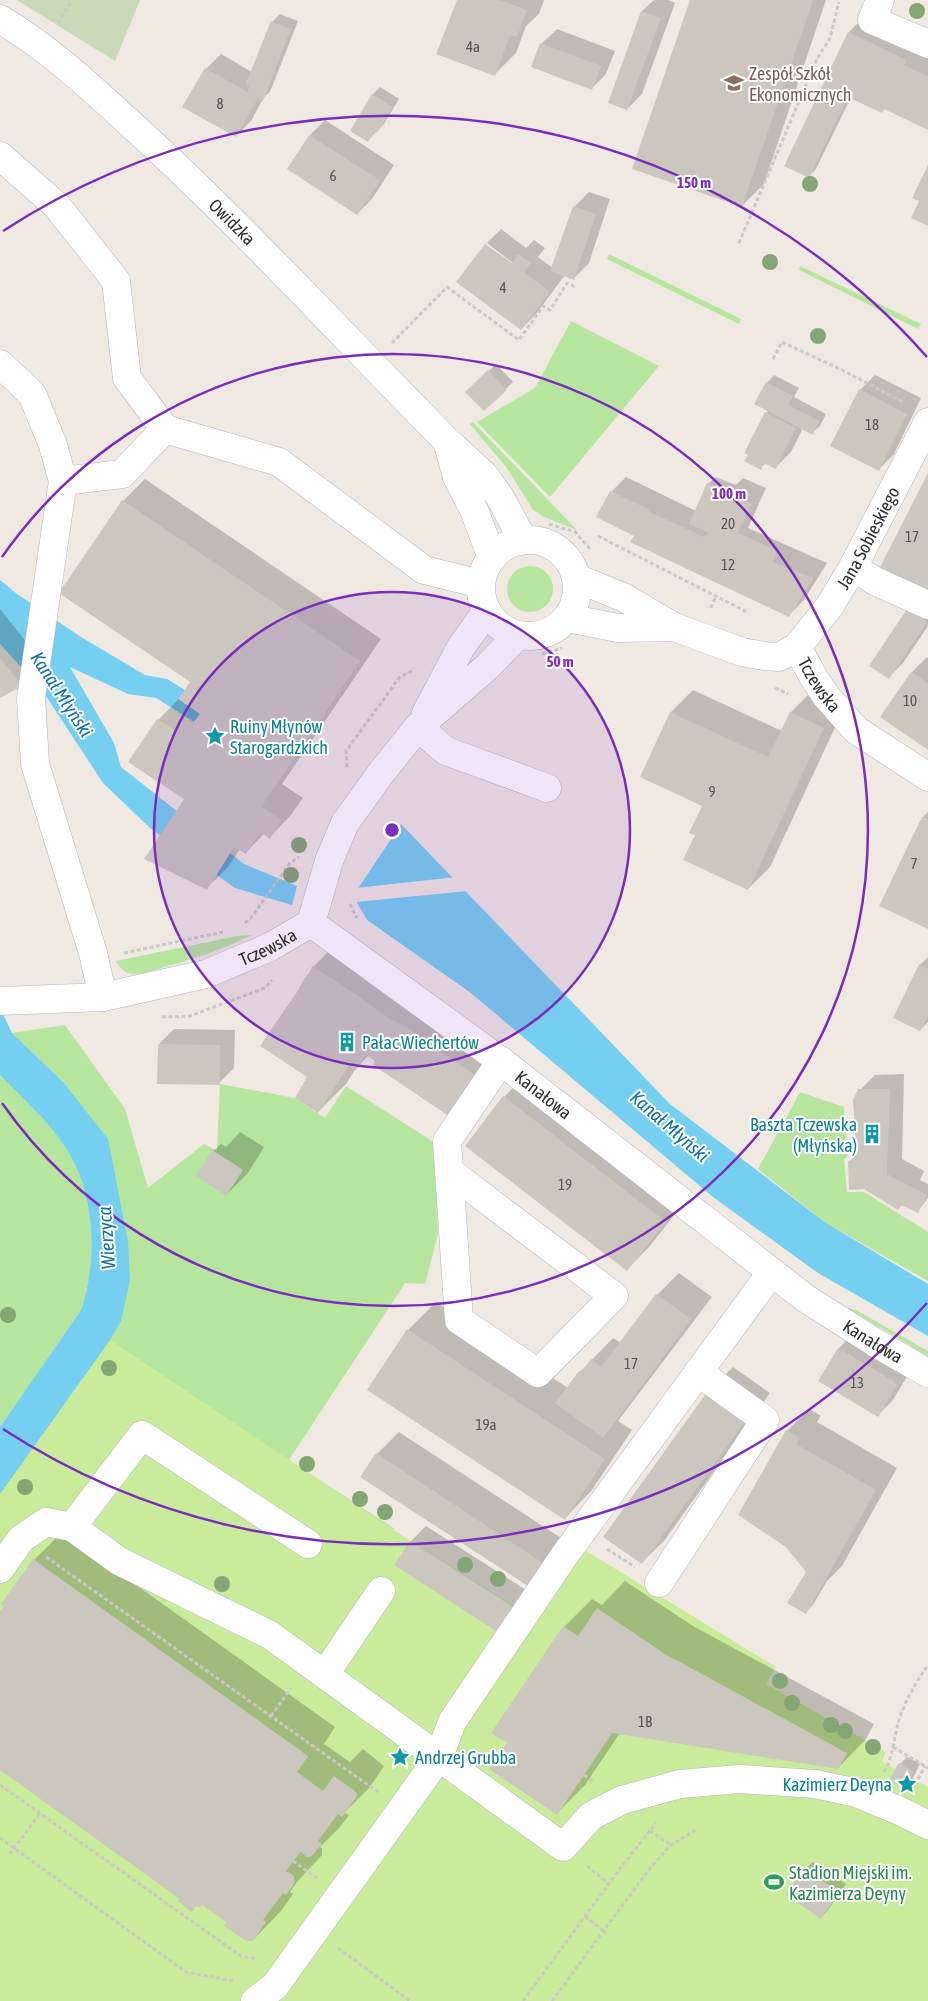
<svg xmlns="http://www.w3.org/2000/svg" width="928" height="2001" font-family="'Asap Condensed',sans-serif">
<rect width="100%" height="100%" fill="#efe9e1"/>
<path fill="#b6e59e" d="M609,254L741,319L739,324L607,259Z
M800,266L921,324L918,329L799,270Z
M571,321L659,366L550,497L477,422L535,388Z
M473,422L577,530L544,517L533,510L507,468L470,424Z
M507 589a23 23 0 1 1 46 0a23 23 0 1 1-46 0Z
M252,935C224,949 194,959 164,967C155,970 144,974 134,974C125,974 120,968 116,961L237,936Z
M65,1025L125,1109L148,1188L204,1144L217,1151L220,1084L295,1098L325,1118L346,1086L435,1143L438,1234L425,1284L405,1283L289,1460L395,1529L0,1494L121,1321L63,1082L12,1033Z
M0,1075C23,1099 49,1121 67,1150C95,1194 98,1260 81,1310L0,1427Z
M800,1092L844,1107L848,1155L844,1160L847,1192H864L928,1232V1281L826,1223L758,1169Z
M847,1308L856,1310L928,1351V1356Z"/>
<path fill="#c8d9b8" d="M17,0H140L115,61Z"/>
<path fill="#c9ec9a" d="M110,1340L410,1541L515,1607L583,1549L776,1667L766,1684L886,1752L882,1761L895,1769L899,1763L914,1772L911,1777L928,1787V2001H0V1494Z"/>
<path fill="#75cff0" d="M0,580L17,594L81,637L145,675L167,679L291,755L279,775L156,698L128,694L70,667L114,743L121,767L244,864L297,886L292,905L235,888L150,828L103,783L42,690L0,644Z
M401,824L670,1104L826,1223L928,1284V1336L818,1273L713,1197L471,993L367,920L357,903V890Z
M0,1008L12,1033L63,1082L108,1139L128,1241L130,1280L121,1321L110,1340L0,1494V1427L81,1310C98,1260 95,1194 67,1150C49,1121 23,1099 0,1075Z"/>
<path fill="#efe9e1" d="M456,877L468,891L356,902V888Z"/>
<path fill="#0003" d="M458,0H544L539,14L526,26L516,53L494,75Z
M654,0H668L675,3L642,94L627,109L642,11Z
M691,0H826L764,184L742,206Z
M280,14L298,21L270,92L264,97L251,121L236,136L206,69L221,54L252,72L272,22Z
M864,17L928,44V129L885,108L882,111L851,97L816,169L809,176L786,165L849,32Z
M557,29L615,51L606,74L591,89L541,44Z
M380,87L399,99L384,124L368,140L352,130L373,94Z
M325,120L394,165L372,199L357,214L289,169L310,135Z
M589,192L610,199L589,263L574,278L565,275L536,314L521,329L458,282L486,244V246L516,268L517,266L487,243L501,229L526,248L534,240L545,248L538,257L553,268L574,207Z
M496,364L513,382L484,410L467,392Z
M774,375L799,388L794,397L826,414L820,426L812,433L803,428L791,452L776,467L766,463L760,468L766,413L769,410L767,383Z
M875,375L921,398L894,454L879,469L860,390Z
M626,477L696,511L708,484L715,477L736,485L743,478L766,488L748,528L827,563L804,600L789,615L635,535L611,492Z
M145,479L381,639L282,784L303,798L291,815L270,837L264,834L246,852L240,849L228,867L206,889L186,799L158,720L180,698L191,682L123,501Z
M928,598V626L903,663L888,678L871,666Z
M0,609L43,663L22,685L0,697Z
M927,657L928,658V748L882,717L912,672Z
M693,690L782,731L791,712L813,690L845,706L770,867L748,889L696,834L703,805L671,712Z
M928,812V928L881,906L923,817Z
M341,939L503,1049L478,1088L377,1061L369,1055L357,1067L346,1084L318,1112L309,1077L276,1027L313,967Z
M928,957V1022L920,1030V965Z
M174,1029L235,1030L234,1068L219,1083L159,1044Z
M904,1074L902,1159L924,1171L920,1180L928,1184V1198L918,1211L903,1204L898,1209L850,1161L858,1153L860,1090L875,1075Z
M526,1075L687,1199L649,1247L627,1269L467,1146L504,1097Z
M240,1132L264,1147L248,1173L226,1195L213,1151L221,1144L226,1147Z
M679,1273L712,1297L618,1421L632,1430L592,1490L565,1518L408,1330L436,1302L568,1388L580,1372L613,1338L621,1343L657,1295Z
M854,1333L911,1370L893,1400L878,1415L820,1381L839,1348Z
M733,1367L770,1393L664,1541L642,1562L711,1389Z
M809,1409L821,1416L817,1422L897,1468L842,1566L827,1581L813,1605L805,1612L808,1572L787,1431Z
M399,1432L564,1540L528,1585L377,1454Z
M426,1526L529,1592L514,1616L396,1565L411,1541Z
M62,1532L335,1727L324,1744L350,1762L363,1749L384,1766L370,1787L347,1810L345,1813L349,1815L340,1827L320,1847L322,1848V1855L297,1882L290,1892L293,1894L281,1911L253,1940L203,1904L197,1905L192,1910L182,1898L0,1768V1613L34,1560Z
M625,1581L693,1626L874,1724L866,1739L838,1768L620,1733L585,1785L557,1813L564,1627L592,1599L602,1605Z
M907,1757L920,1764L912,1780L904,1787L900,1764Z
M813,1862L846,1884L828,1910L821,1918L787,1895L805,1869Z"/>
<path fill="#cbc7bf" d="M457,0H500L527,10L517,37L510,35L495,76L436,54Z
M690,0H813L742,207L632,169Z
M641,11L661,18L627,110L608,103Z
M271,21L291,29L263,101L258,98L236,137L182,107L205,68L248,92L249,86L246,83Z
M848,32L906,60L904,65L928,76V130L884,109L882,113L848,97L809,178L784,166Z
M540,43L601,66L592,90L531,67Z
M372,94L393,107L377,133L375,131L368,142L350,131Z
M309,135L380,180L357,215L287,169Z
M928,165V226L911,218L919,201L912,198Z
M573,206L596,214L574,280L550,271Z
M485,244L512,263L518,254L531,263L524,272L550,292L521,330L456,282Z
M488,370L507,390L484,411L465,392Z
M766,382L793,396L788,405L819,421L813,435L754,404Z
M859,389L907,414L879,471L830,446Z
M765,412L796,428L776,469L764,463L761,470L744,461L748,455L744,453Z
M928,473V593L879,569Z
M707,483L752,503L738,533L778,551L773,562L813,578L789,617L630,542L634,536L596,517L610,491L650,510L648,511L704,537L709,533L689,524Z
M122,500L360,661L261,807L282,820L270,839L260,832L246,854L234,847L207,890L144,859L184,799L128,762L157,719L175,730L184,717L193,723L200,714L178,699L190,682L59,593Z
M907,609L927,622L889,679L869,666Z
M0,658L22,686L0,698Z
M911,672L928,683V750L880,717Z
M670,712L768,757L790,712L824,728L748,890L683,860L695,835L689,833L702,806L640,777Z
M922,817L928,819V929L879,906Z
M919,964L928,969V1015L920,1031L893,1018Z
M312,966L357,995L379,1012L380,1011L388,1018L401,1024L400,1027L402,1024L436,1048L437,1047L441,1050L440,1051L476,1076L450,1117L373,1065L375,1061L366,1055L356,1070L349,1065L318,1113L295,1098L307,1077L260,1046L299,989L305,977L310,972Z
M158,1044L220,1045V1085L157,1084Z
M858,1089H890L887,1174L927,1195L918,1213L901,1205L898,1210L864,1189L849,1190L848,1161L857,1158L853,1100Z
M503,1096L666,1222L627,1271L465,1146Z
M212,1150L243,1170L226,1196L196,1176Z
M656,1294L691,1319L603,1438L555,1403L579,1371L581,1373L591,1359L601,1367Z
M407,1329L605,1459L565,1520L367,1390Z
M838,1348L895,1382L894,1383L897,1385L878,1417L818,1381Z
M710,1388L749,1416L642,1564L603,1537Z
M786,1430L800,1438L796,1444L876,1490L806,1614L787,1603L806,1572L786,1547L738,1515Z
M376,1453L543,1563L528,1586L360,1477Z
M410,1541L515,1608L499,1633L394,1565Z
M33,1559L308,1756L297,1772L323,1791L334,1776L355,1791L357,1794L355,1799L342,1817L338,1814L318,1841L322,1844L312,1856L307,1857L300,1852L286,1871L294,1876V1884L286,1895L283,1893L263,1920L266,1922L253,1941H246L224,1926L226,1922L202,1905L200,1908L196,1906L192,1912L178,1901L180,1899L0,1770V1611L4,1606L1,1604Z
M597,1608L665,1654L847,1753L838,1769L612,1733L557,1815L489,1769L507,1743L491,1733L563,1626L578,1636Z
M899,1763L914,1772L904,1789L889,1780Z
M804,1868L839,1892L821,1919L786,1895Z"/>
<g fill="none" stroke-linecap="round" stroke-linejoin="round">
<defs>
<g id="minor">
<path d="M880,0L872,20L928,44"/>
<path id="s1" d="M0,19C54,51 100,96 146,138C251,235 347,340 447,441L484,475L500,497L523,540"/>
<path d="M0,156L57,206L116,281L127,378L165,429L279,462L424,570L481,584"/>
<path d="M0,364L32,394L53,445L63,481L31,698L35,764L93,953L103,997"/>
<path d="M447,441L457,477L474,510L492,558"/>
<path d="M63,481L122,474L165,429"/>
<circle cx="529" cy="588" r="48"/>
<path d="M853,567L875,581L928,605"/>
<path id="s2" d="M576,578L625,598L674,627L742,652L764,656L779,657L797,647L829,607L853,567L928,422"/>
<path d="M567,618L618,628L674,627"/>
<path id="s3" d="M797,647L814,678L826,696L856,730L928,777"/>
<path d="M426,713L461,647L487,611"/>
<path d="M418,727L446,751L547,788"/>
<path id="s4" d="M311,923L501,1061L805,1298L879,1345L928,1373"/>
<path id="s5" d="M0,1001L103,997L206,974L270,947L311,923L329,861L345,823L381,773L418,727L487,667L518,635"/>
<path d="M449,1171L614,1296L538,1373L459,1320L447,1141L501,1061"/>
<path d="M308,1544L142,1435L72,1527L119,1561L270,1635L563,1847L591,1816L622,1800L680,1784L739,1779L815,1784L857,1793L900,1811L928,1825"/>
<path d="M0,1569L21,1539L46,1522L72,1527"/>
<path d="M659,1583L765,1420L698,1372"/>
<path d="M325,1674L381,1591"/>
<path d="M255,2001L275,1986L439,1757L452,1722L564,1556L771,1273"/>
</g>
</defs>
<use href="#minor" stroke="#b4b7c1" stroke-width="29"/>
<path stroke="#c9c9c9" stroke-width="3" stroke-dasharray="4 2.5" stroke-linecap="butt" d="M58,23L72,0
M739,243L817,59L830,38L839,2
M392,343L447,287L519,340L543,306L550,310L567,283L576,287
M773,359L782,342L840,369L905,403
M549,524L575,532L591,550
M598,536L749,613
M711,608L716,595
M542,654L562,648
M775,688L788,694
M347,767L346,751L400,677L414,670
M350,904L357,918
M245,923L251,918L290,863L299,857
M124,953L223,932
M162,1017L190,1016L265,988L272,980
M607,1549L635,1567
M46,1557L378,1792
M271,1716L291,1688
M893,1747L928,1768
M884,1772C893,1757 894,1737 899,1720C905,1701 916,1682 928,1665
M584,1775L594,1782
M0,1785L241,1956L257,1959
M915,1785L925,1766
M650,1831L671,1845
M0,1838L186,1972L233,1981
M10,1854L40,1813
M293,1861L317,1878
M587,1866L609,1884
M585,1916L606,1933
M338,1948L410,2001
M523,2001L622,1866L656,1823
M552,2001L647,1872L671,1845L697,1829"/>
<use href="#minor" stroke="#fff" stroke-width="28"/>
</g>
<g fill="#84a574">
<circle cx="917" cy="11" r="8"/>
<circle cx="810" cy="184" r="8"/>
<circle cx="770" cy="262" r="8"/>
<circle cx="818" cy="336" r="8"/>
<circle cx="299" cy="845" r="8"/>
<circle cx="291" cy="875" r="8"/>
<circle cx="8" cy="1315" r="8"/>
<circle cx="109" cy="1368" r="8"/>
<circle cx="307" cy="1464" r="8"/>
<circle cx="25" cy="1487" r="8"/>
<circle cx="360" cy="1499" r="8"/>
<circle cx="385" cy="1512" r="8"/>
<circle cx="465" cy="1565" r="8"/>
<circle cx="498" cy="1579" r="8"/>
<circle cx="222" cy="1584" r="8"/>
<circle cx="780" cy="1681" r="8"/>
<circle cx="792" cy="1703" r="8"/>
<circle cx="831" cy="1725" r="8"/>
<circle cx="845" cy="1731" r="8"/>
<circle cx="873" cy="1747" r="8"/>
</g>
<circle cx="392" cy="830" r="238" fill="#7b2cbf" fill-opacity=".12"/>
<g fill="none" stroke="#7b2cbf" stroke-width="2.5">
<circle cx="392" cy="830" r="238"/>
<path d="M2 557A476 476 0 1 1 2 1103"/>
<path d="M927 1303A714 714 0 0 1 3 1429M3 231A714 714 0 0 1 927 357"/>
</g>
<defs>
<symbol id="school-bare" viewBox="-9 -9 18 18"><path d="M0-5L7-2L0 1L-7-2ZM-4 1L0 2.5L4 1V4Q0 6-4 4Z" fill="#8d6e63" stroke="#fff" stroke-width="2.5" paint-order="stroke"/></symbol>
<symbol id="sight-bare" viewBox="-9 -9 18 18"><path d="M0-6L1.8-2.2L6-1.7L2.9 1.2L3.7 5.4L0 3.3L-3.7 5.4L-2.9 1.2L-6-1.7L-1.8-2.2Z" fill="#0f9aa8" stroke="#fff" stroke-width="2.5" paint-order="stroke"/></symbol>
<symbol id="building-bare" viewBox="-9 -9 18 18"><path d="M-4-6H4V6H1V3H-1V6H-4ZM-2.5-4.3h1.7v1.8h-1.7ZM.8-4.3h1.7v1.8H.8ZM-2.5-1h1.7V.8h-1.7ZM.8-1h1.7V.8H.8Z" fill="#0f9aa8" stroke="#fff" stroke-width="2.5" paint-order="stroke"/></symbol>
<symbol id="stadium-bare" viewBox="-9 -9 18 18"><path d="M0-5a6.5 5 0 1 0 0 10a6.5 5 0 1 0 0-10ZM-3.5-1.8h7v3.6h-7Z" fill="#2e9e5b" stroke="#fff" stroke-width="2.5" paint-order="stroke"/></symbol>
</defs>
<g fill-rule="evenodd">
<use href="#school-bare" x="720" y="69" width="28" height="28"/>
<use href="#sight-bare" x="201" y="722" width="28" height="28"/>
<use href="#building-bare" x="333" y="1028" width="28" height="28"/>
<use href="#building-bare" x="858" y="1120" width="28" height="28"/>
<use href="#sight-bare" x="386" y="1743" width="28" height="28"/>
<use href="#sight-bare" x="893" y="1770" width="28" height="28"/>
<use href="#stadium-bare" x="760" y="1868" width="28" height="28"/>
</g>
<g text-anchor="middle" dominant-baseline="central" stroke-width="4" stroke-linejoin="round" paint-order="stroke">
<g font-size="15" fill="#555452">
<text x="473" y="46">4a</text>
<text x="220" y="103">8</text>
<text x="333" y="175">6</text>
<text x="503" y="287">4</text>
<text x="872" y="424">18</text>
<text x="728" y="523">20</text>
<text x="912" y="536">17</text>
<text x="728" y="564">12</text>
<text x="910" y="700">10</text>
<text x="712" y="791">9</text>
<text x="914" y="863">7</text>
<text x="565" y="1184">19</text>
<text x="631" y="1363">17</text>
<text x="857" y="1382">13</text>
<text x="486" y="1424">19a</text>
<text x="645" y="1721">1B</text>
</g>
<g font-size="18" fill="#785e54" stroke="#fff" text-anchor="start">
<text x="749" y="73">Zespół Szkół<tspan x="749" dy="21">Ekonomicznych</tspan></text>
</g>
<g font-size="18" fill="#2e2e2e" stroke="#fff">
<text stroke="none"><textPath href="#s1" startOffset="309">Owidzka</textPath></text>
<text stroke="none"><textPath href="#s2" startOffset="371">Jana Sobieskiego</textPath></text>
<text stroke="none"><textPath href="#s3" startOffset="44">Tczewska</textPath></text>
<text stroke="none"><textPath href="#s5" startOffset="276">Tczewska</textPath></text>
<text stroke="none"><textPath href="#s4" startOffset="289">Kanałowa</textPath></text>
<text stroke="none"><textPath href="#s4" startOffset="701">Kanałowa</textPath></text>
</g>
<g font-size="18" fill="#0d838f" stroke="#fff" text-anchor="start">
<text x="230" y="726">Ruiny Młynów<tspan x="230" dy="21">Starogardzkich</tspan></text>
<text x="362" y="1042">Pałac Wiechertów</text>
<text x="857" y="1124" text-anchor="end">Baszta Tczewska<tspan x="857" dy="21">(Młyńska)</tspan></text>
<text x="415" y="1757">Andrzej Grubba</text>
<text x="892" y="1784" text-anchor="end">Kazimierz Deyna</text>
</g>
<g font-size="18" fill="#27864d" stroke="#fff" text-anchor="start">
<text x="789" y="1872">Stadion Miejski im.<tspan x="789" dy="21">Kazimierza Deyny</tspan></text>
</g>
<g font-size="19" font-style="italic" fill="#0d6fa3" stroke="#fff">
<text transform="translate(62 694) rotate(57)">Kanał Młyński</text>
<text transform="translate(670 1126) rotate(41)">Kanał Młyński</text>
<text transform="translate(106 1238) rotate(-94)">Wierzyca</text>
</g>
</g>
<circle cx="392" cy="830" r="8" fill="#7b2cbf" stroke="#fff" stroke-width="2.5"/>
<g font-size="15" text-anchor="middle" font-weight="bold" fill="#7b2cbf" stroke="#fff" stroke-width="4" stroke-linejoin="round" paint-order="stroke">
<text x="694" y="188">150 m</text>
<text x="729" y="499">100 m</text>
<text x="560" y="667">50 m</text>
</g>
</svg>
